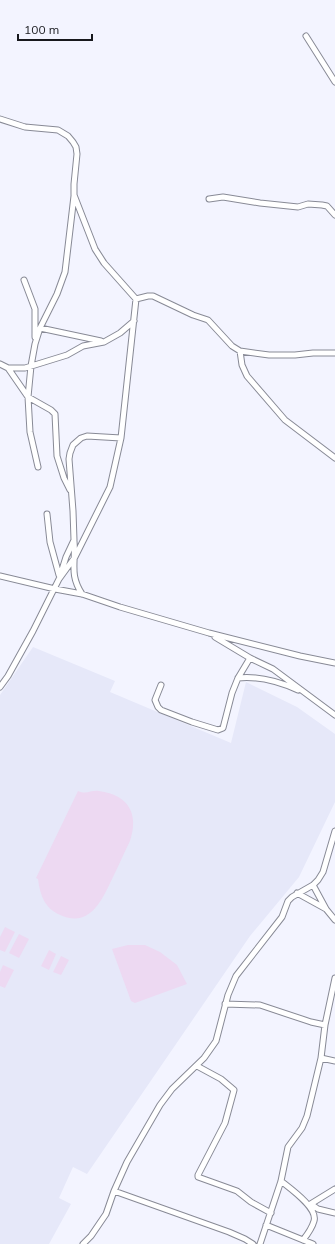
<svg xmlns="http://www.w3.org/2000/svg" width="335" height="1244" font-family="Mulish,sans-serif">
<rect width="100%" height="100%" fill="#f3f4ff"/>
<path fill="#e6e8f9" d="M33,647L115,681L110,692L231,743L246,682L297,707L335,734V802L299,877L250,936L87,1174L73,1167L59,1198L71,1204L49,1244H0V695Z"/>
<path fill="#edd9f2" d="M78,791C87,795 90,790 99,791C129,795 139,814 130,841C124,853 119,865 113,877C102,900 90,930 58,914C44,907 40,894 38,879L36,878Z
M5,927L15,932L5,952L0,950V937Z
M19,934L29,939L19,958L9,953Z
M128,945H145L160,952L177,965L187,984L135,1003L131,1001L112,949Z
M49,950L56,954L49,970L41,966Z
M61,956L69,960L61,975L53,972Z
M3,965L14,970L5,988L0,986V972Z"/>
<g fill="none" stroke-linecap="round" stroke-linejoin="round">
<defs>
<path id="street" d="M306,36L335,82
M0,119L25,127L58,130L68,136L73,142L76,147L77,154L74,184V195L95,249L104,263L136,299L121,438L110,487L75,557L59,579L33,631L8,676L0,687
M209,199L223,197L260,203L298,207L308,204L322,205L327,206L335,215
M24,280L35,309V337
M136,299L148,296H153L193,315L208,320L232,346L240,351L269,355H295L313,353H335
M40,328L101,341
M240,351L242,365L247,376L285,420L335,458
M0,364L8,368L28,397L51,410L55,414L57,456L64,478L70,490
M8,368H25L67,355L83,346L104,342L120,333L134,321
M38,467L30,432L28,397L31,366L35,344L40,328L57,294L65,272L74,196
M47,514L50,542L59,575
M74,541C76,563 69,574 82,594
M0,576L55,589L82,594L120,607L209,633L300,656L335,663
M60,576L66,557L74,540L73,511L69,459L70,453L73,445L81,438L87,436L121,438
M250,658L273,669L335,715
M238,678C257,676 280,682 298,690
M161,685L155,700L158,707L161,710L192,722L218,730L223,728L232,693L238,678L250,658L215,637
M313,885L326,909L335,920
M297,893L326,909
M225,1004L260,1005L311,1022L325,1025
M321,1058L335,1061
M197,1066L221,1079L234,1090L225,1123L198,1175V1177L237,1191L251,1202L271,1213
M281,1181C291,1189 318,1208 314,1221C312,1228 307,1235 303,1240
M114,1191L229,1232L245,1239L253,1244
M311,1204L318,1209L335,1213
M309,1205L335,1189
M266,1225L313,1244
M83,1244L91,1236L106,1214L114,1191L127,1162L160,1105L172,1089L204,1058L216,1041L228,995L236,976L282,917L288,901L292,897L313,885L318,880L323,872L335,831
M260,1244L281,1181L288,1147L302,1128L307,1116L321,1058L325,1025L335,978"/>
</defs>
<use href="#street" stroke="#888a96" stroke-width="7"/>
<use href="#street" stroke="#fff" stroke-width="5"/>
</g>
<path d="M18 34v6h74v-6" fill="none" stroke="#17181d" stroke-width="2"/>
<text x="24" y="34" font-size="12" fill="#17181d" stroke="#f3f4ff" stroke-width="3" paint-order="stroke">100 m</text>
</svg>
